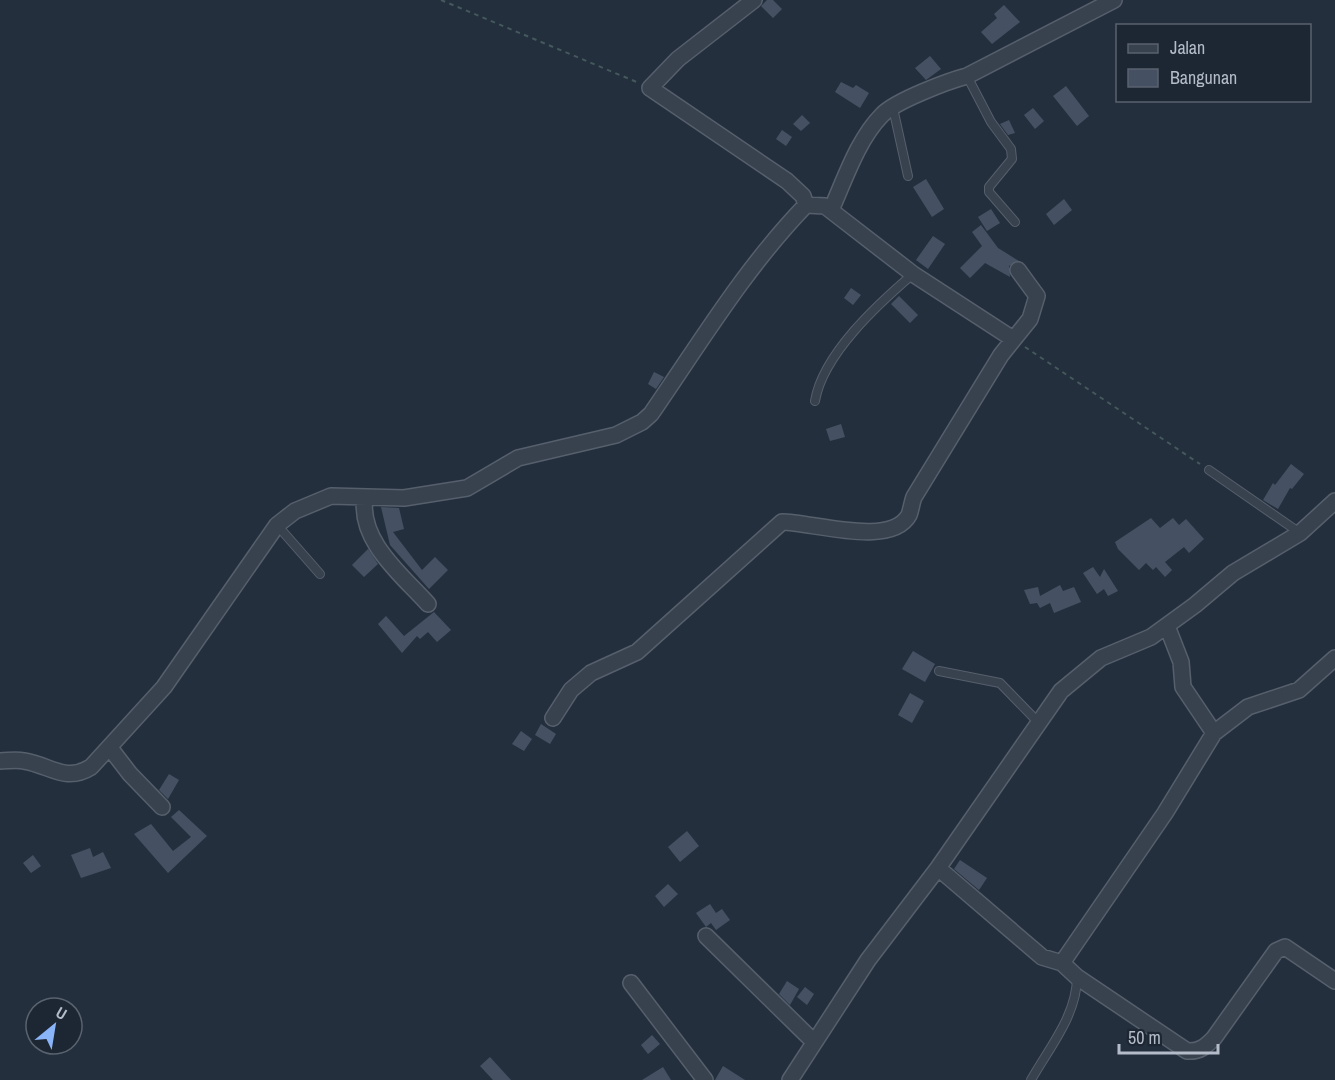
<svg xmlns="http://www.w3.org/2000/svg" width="1335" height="1080" font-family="'Archivo Narrow',sans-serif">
<rect width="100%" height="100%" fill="#242f3e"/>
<path fill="#455162" d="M767,0H773L782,9L773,18L761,6Z
M1004,5L1020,22L992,44L981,32L997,18L994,14Z
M930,56L941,69L926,80L915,68Z
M841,82L853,88L856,85L869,93L860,108L835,92Z
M1066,86L1089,116L1077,126L1053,96Z
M1033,108L1044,121L1035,129L1024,115Z
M802,115L810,123L801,131L793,124Z
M1009,120L1015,133L1008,135L1000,124Z
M782,130L792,137L786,146L776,139Z
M926,179L944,209L932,217L913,187Z
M1064,199L1072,210L1054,225L1046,214Z
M991,209L1000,223L987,231L978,217Z
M981,225L998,248L1019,261L1009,266L1010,277L985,263L970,278L960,268L982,246L972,232Z
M933,236L945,244L928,269L916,260Z
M851,288L861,295L853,305L844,298Z
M899,296L918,315L910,323L891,304Z
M654,372L664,377L656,389L648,384Z
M841,424L845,437L830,441L826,429Z
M1291,464L1304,474L1292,489L1290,488L1278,509L1263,500L1273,483L1275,485Z
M381,507L399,508L404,529L393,532L422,570L435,557L448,570L429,589L390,545Z
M1151,518L1160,528L1173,518L1179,525L1186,519L1204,539L1189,553L1184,547L1165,562L1172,570L1165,577L1156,567L1153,570L1146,563L1139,570L1118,549L1115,542Z
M368,549L378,564L364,577L352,565Z
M1093,567L1100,577L1104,569L1118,591L1108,596L1104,589L1097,594L1083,573Z
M1060,585L1063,591L1074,587L1081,602L1054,613L1050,603L1040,608L1037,603L1030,604L1024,590L1038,587L1040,596Z
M434,612L451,630L437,642L428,632L420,639L417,636L402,653L378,624L386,616L404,636Z
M913,651L935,664L925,682L902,669Z
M910,693L924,701L912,723L898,715Z
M541,724L556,734L550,744L535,735Z
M521,731L532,739L524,751L512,744Z
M169,774L179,780L168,799L159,790Z
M179,810L207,836L168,873L134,834L151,824L173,851L191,837L171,817Z
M687,831L699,846L680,862L668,847Z
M90,848L93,857L103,852L111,868L81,878L71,855Z
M33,855L41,866L31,873L23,863Z
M960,860L987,878L979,890L954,869Z
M668,884L678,894L664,907L655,896Z
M710,904L716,913L722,909L730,920L716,930L711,923L706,927L696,913Z
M787,981L799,989L790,1005L779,994Z
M805,987L814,994L807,1005L797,997Z
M652,1035L660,1044L648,1054L641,1045Z
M490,1057L511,1080H493L480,1066Z
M723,1066L745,1080H715Z
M663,1067L671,1080H642Z"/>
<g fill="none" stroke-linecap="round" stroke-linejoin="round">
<defs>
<path id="lane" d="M967,76L991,122L1011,149L1012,159L989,187V192L1015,222
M893,108L908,176
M815,401C823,354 878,304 913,274
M1209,470L1300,533
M277,525L320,574
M939,671L1000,683L1038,722
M1031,1080C1049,1048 1077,1015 1077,977"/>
<path id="street" d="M754,0L678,59L650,88L787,181L803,196L806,205
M831,210C845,179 858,139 882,115C895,101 948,81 967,76L1114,0
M365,497C358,541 402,575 428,604
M1167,626L1181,662L1183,687L1214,733
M553,718L571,690L591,673L637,652L782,522C812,522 891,548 909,515C911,510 912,502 914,497L1001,355L1030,319L1037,296L1018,270
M110,748L130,774L162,807
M0,761C8,761 16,759 24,761C50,765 65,783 91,767L164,687L277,525L295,511L331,496L404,498L467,488L518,458L616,435L642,422L651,414C700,343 745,268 806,205L825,206L913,274L1013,339
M938,868L1042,957L1062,963L1077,977L1187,1051C1200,1052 1206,1046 1214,1038L1276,951L1285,947L1335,981
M706,936L813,1041
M1062,963L1165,813L1214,733L1248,707L1299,690L1335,658
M631,983L705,1080
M790,1080L868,960L938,868L1061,691L1101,658L1151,637L1195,605L1233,573L1300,533L1335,501"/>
</defs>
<use href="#lane" stroke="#565f6c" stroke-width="10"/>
<use href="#street" stroke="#565f6c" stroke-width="18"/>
<path stroke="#44595c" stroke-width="2" stroke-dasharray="4.5 4.5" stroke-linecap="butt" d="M441,0L639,83
M1025,347L1200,464"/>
<use href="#lane" stroke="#38414e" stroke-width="8"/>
<use href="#street" stroke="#38414e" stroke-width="15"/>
</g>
<rect x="1116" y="24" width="195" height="78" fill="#1d2633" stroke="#59626f" stroke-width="1.5"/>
<rect x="1128" y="44" width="30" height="9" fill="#38414e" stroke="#59626f" stroke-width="1.5"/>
<text x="1170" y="54" font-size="18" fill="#b4bcc9">Jalan</text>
<rect x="1128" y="69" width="30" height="18" fill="#455162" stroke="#59626f" stroke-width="1.5"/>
<text x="1170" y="84" font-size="18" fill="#b4bcc9">Bangunan</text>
<g transform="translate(54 1026) rotate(30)"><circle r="28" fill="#1d2633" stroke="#59626f" stroke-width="1.5"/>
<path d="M0-4.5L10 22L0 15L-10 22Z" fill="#8ab4f8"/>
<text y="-9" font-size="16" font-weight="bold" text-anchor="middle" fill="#b4bcc9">U</text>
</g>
<path d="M1119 1044v9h99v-9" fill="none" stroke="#b4bcc9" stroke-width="3"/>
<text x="1128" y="1044" font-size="18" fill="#b4bcc9" stroke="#1d2633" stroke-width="4.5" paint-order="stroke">50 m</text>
</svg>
